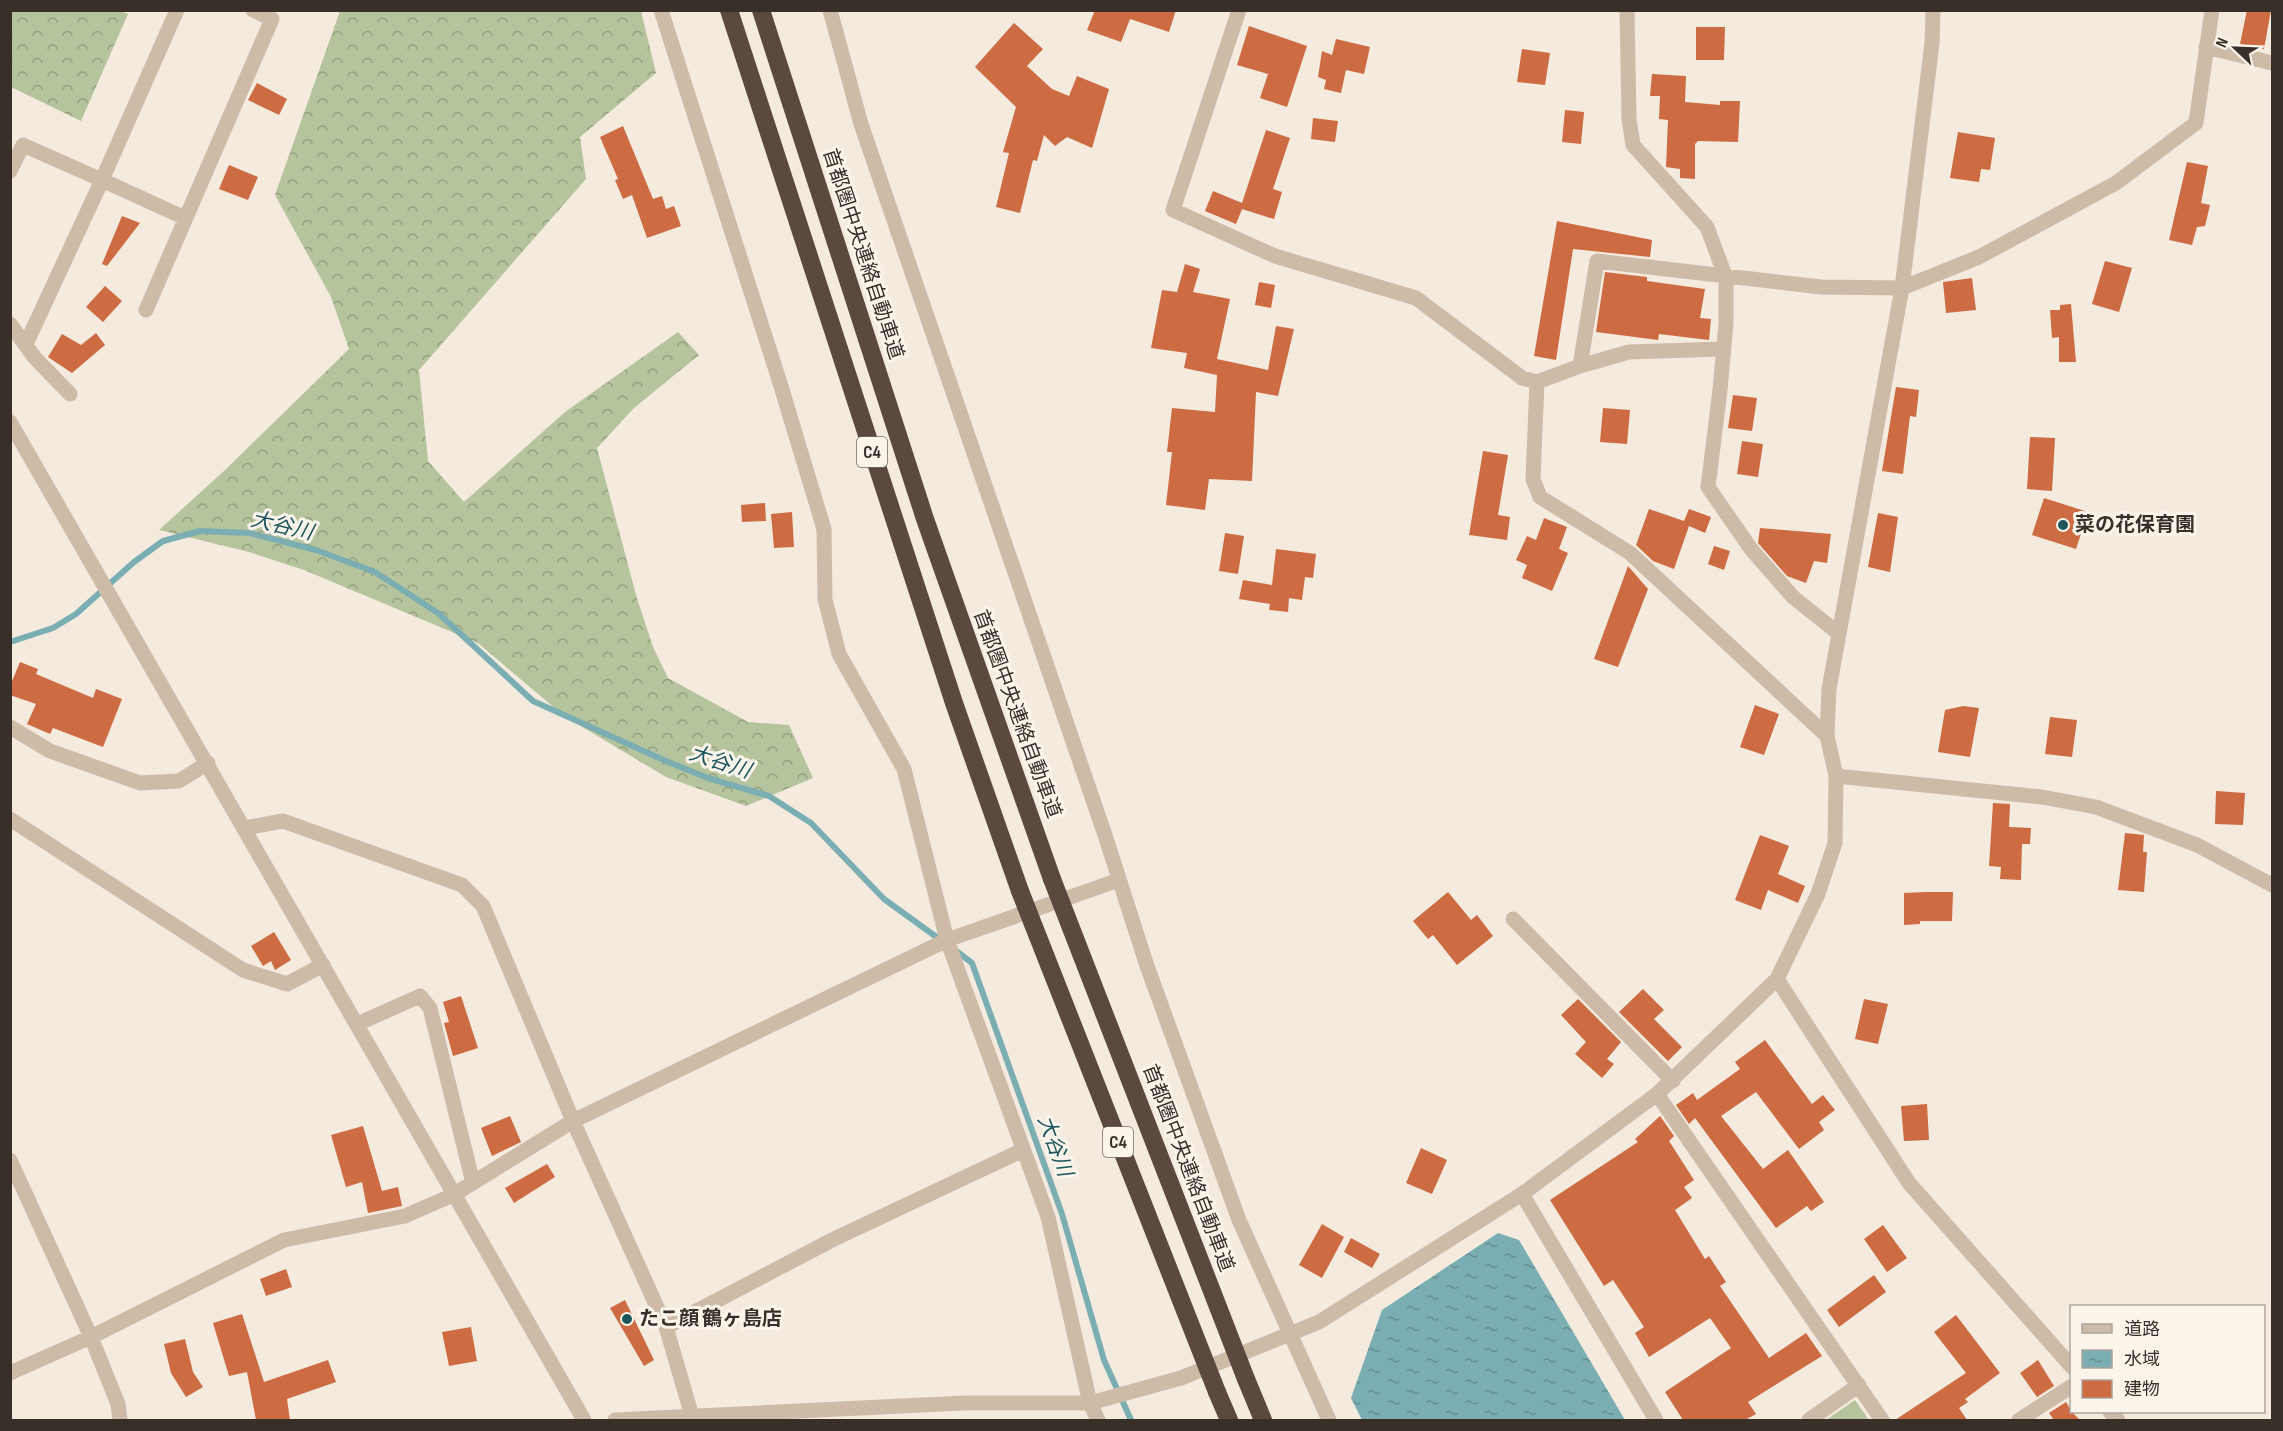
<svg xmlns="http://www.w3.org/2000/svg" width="2283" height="1431" font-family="'Sofia Sans Condensed','Noto Sans JP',sans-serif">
<defs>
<pattern id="forest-crowns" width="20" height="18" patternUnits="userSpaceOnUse" patternTransform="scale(1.5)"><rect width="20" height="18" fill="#b5c49c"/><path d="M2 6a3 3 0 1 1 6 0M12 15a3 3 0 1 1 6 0" fill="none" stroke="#94a07f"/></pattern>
<pattern id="water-ripples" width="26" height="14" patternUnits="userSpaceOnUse" patternTransform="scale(1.5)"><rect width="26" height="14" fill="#7aaeb3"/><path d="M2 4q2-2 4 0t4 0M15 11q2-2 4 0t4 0" fill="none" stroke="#658e92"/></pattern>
</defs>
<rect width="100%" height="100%" fill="#f4eadd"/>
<path fill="url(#forest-crowns)" d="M121,11L128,14L81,121L11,87V11Z
M340,11H641L656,73L580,137L586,179L419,370L428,461L464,502L565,412L678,332L699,355L634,408L597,448L636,595L653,647L668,678L748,722L789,725L813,778L746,806L666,777L564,716L478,643L304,570L249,552L159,530L225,470L349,349L331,297L275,195Z"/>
<path fill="#b5c49c" d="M1855,1400L1869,1420H1826Z"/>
<path fill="url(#water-ripples)" d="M1498,1233L1519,1240L1625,1420H1362L1351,1398L1382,1310Z"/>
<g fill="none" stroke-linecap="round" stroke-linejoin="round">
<path stroke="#7aaeb3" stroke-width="6" d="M10,642L53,628L76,614L134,562L163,541L200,531L249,533L316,550L375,572L438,613L533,701L668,762L708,778L769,796L811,823L884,899L942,941
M955,950L972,963L1062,1214L1104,1360L1131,1420"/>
</g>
<path fill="#cd6b42" d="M1095,10H1176L1169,32L1130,19L1121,42L1087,30Z
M2247,10H2271L2264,49L2240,44Z
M1014,23L1043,49L1027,66L1052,89L1069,96L1077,76L1109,89L1092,148L1067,137L1055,146L1044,135L1037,161L1033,160L1020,213L996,207L1009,153L1003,152L1016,107L975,67Z
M1249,26L1307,46L1287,107L1260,98L1268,74L1237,65Z
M1696,27H1725L1724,60H1696Z
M1336,39L1370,47L1364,74L1346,70L1341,93L1324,89L1326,80L1318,77L1322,51L1332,55Z
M1522,49L1550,53L1545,85L1517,82Z
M1652,74L1686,76L1685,102L1720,105V101H1740L1738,142L1698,141L1695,144V179L1680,178V169L1666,167L1668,120L1659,119L1660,96H1650Z
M257,83L287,99L279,115L248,100Z
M1565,110L1584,112L1581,144L1562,142Z
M1313,118L1338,121L1335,142L1311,139Z
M623,126L653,199L662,196L666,209L674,206L681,226L647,238L632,195L623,199L615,180L618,179L600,137Z
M1266,130L1290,138L1273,189L1282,192L1274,219L1242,209L1236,224L1205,211L1213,191L1242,203Z
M1958,132L1995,138L1990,170L1981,169L1979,182L1950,178Z
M2187,162L2208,166L2201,203L2210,205L2205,226L2197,227L2192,245L2169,240Z
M229,165L258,177L248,200L219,189Z
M122,216L140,223L107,266L102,264Z
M1557,221L1652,240L1650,257L1573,249L1556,360L1534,356Z
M2105,261L2132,268L2119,312L2092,304Z
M1185,264L1200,269L1193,292L1230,299L1217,359L1268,370L1276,326L1294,329L1278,396L1256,392L1252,481L1209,479L1205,510L1166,505L1172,452H1167L1172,408L1215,412L1217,375L1184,368L1187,353L1151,348L1162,290L1177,292Z
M1605,272L1647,277V281L1705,289L1700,318L1711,319L1709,340L1659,334L1658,340L1596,332Z
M1972,278L1976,310L1946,313L1943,282Z
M1259,282L1275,285L1271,308L1255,305Z
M105,286L122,301L103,322L86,307Z
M2071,304L2076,362H2059V337L2052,338L2050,310H2060V305Z
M96,333L105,345L72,373L48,357L62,334L81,345Z
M1896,387L1919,390L1916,417L1910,416L1903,474L1882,471Z
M1733,395L1757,398L1752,431L1728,428Z
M1603,408L1630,410L1627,444L1600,442Z
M2030,437L2055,438L2052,491L2027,489Z
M1742,441L1763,444L1758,477L1737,474Z
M1483,451L1508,455L1498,515L1510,517L1507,540L1469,535Z
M2044,498L2088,512L2076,549L2032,535Z
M765,503L766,521L742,522L741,505Z
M1649,509L1684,521L1689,509L1711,517L1705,533L1689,526L1674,569L1653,561L1636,545Z
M792,512L794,547L774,548L771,514Z
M1878,513L1898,517L1890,572L1868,567Z
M1544,518L1567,527L1559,549L1568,553L1552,591L1522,578L1527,565L1516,560L1527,536L1536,540Z
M1760,528L1831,534L1827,563L1814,561L1806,583L1787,576L1758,543Z
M1225,533L1244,536L1238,574L1219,571Z
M1714,546L1730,551L1724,570L1708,564Z
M1276,549L1316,554L1313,578L1305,577L1302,600L1289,598L1288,612L1269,610L1270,604L1239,599L1243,580L1272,585Z
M1628,566L1648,589L1618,667L1594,659Z
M20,662L38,669L36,674L93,698L96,689L122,699L103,747L53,728L50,734L27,724L36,704L10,695V686Z
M1755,705L1779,714L1764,755L1740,747Z
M1963,706L1979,708L1970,757L1938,752L1945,710Z
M2050,717L2077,720L2072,757L2045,754Z
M2216,791L2245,793L2243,825L2215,824Z
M1993,803L2010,804L2009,827L2031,828L2030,844H2022L2021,880L2000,879L2001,867L1989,866Z
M2125,833L2144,835L2143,852H2147L2144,892L2118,890Z
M1760,835L1789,846L1778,874L1805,886L1798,903L1768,890L1761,910L1735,900Z
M1448,892L1471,920L1477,915L1493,936L1457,965L1433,935L1428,939L1413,921Z
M1925,892H1953L1952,921H1920V924L1904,925V893Z
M274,932L291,960L275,970L271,961L263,966L251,946Z
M1643,989L1664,1010L1654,1019L1682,1047L1668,1061L1619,1012Z
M461,996L478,1048L453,1056L444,1023L449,1022L443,1002Z
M1578,999L1621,1042L1607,1059L1614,1064L1602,1078L1575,1054L1586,1042L1561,1015Z
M1864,999L1888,1004L1878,1044L1855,1039Z
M1765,1040L1812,1104L1823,1095L1835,1110L1819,1122L1824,1130L1799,1149L1756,1092L1721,1116L1763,1169L1788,1150L1824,1202L1811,1211L1807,1206L1776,1228L1695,1118L1689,1124L1676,1105L1693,1093L1697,1100L1715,1087L1740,1069L1735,1062Z
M1927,1104L1929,1140L1904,1141L1901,1106Z
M510,1116L521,1142L492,1156L481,1128Z
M1660,1116L1674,1136L1669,1141L1694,1180L1684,1187L1692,1198L1675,1210L1705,1259L1709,1256L1726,1282L1720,1286L1769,1358L1806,1333L1822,1356L1748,1402L1756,1414L1745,1420H1683L1665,1392L1731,1348L1710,1318L1649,1357L1635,1333L1644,1327L1613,1280L1604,1286L1550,1200L1638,1142L1635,1139Z
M363,1126L382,1191L398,1187L402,1206L368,1213L362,1182L346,1187L331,1135Z
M1421,1148L1447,1160L1432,1194L1406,1183Z
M547,1164L555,1177L514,1203L505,1188Z
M1322,1224L1344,1237L1322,1278L1299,1265Z
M1883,1225L1907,1258L1887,1272L1864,1239Z
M1351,1238L1380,1254L1372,1268L1344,1252Z
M286,1269L292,1287L266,1296L260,1279Z
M1874,1275L1886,1292L1839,1327L1827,1310Z
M625,1300L654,1360L644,1366L610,1308Z
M242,1314L264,1382L328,1360L336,1382L287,1399L290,1420H256L247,1372L229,1376L213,1323Z
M1956,1315L2000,1373L1965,1399L1968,1402L1959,1408L1967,1420H1895L1966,1373L1934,1332Z
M471,1327L477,1361L449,1366L442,1332Z
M185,1339L193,1372L203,1387L186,1397L171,1373L164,1344Z
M2038,1360L2054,1386L2037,1397L2020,1373Z
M2066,1402L2072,1412L2080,1420H2054L2049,1413Z"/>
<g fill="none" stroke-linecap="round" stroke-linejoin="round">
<path stroke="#cdbba8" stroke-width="15" d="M661,10L780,383L824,529L825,599L839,654L904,769L947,940L1048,1217L1090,1403
M1239,10L1173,210L1275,256L1416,298L1522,378L1537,382L1580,366L1629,352L1722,349
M1627,10L1629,119L1633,145L1707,227L1726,278V324L1720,390L1708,487L1751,549L1793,597L1838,633
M2206,47L2272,63
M10,171L23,145L102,180L177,10
M146,310L272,19L253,10
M10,324L35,358L70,394
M26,344L102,180L185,218
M1580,366L1597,261L1821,287L1902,288L1979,257L2116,183L2196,123L2212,10
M1537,382L1533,479L1540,497L1630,553L1827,736
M10,727L50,751L140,783L179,781L208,763
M1836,776L2042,797L2096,807L2197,845L2272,885
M10,819L243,970L287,984L323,965
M245,828L283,821L462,885L483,906L573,1121L666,1327L692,1416
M1513,919L1673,1081
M357,1024L420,996L430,1008L473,1183
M1657,1094L1882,1420
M10,1160L91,1337L118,1404L120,1420
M1522,1194L1656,1420
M666,1327L834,1239L1023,1150
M10,1373L91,1337L284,1240L405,1216L453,1195L573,1121L947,940L1119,880
M1809,1420L1859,1385
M2019,1420L2072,1386"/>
<path stroke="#cdbba8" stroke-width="15" d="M830,10L861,124L1105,835L1146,963L1239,1220L1329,1420
M10,422L584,1420
M1777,979L1909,1183L2072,1367
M1090,1403L1098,1420
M2110,1412L2118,1420
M615,1420L964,1403H1090L1181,1378L1319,1322L1522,1194L1657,1094L1777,979L1818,894L1835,843L1836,776L1827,736L1829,689L1902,288L1932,43L1933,10"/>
<path stroke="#5b493f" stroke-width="18" d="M729,10L954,703L1020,891
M761,10L925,519L1052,879
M1246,1379L1263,1420
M1217,1392L1229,1420"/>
<path stroke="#5b493f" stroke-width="18" d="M1052,879L1246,1379
M1020,891L1217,1392"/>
</g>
<g fill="#1b565e" stroke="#fbf4ea" stroke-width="2">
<circle cx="2063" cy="525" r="6"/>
<circle cx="627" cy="1319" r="6"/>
</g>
<g text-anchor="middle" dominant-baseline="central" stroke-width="6" stroke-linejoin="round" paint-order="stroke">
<g fill="#fbf4ea" stroke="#736a63" stroke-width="1.5">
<rect x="857" y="437" width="30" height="30" rx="4.5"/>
<rect x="1103" y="1127" width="30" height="30" rx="4.5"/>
</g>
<g font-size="18" font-weight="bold" fill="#392f29">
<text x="872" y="452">C4</text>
<text x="1118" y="1142">C4</text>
</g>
<g font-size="20" fill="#392f29" stroke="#fbf4ea">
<text transform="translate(863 254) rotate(72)">首都圏中央連絡自動車道</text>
<text transform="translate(1017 714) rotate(70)">首都圏中央連絡自動車道</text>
<text transform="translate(1188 1168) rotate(69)">首都圏中央連絡自動車道</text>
</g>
<g font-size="20" font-weight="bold" fill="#392f29" stroke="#fbf4ea" text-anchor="start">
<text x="2075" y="525">菜の花保育園</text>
<text x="639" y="1319">たこ顔 鶴ヶ島店</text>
</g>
<g font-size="21" font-style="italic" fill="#1b565e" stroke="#fbf4ea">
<text transform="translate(282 526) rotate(13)">大谷川</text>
<text transform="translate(720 762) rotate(18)">大谷川</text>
<text transform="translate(1055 1146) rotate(70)">大谷川</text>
</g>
</g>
<rect width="2283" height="1431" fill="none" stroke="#392f29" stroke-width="24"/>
<rect x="2070" y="1305" width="195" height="108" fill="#fbf4ea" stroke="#ada59d" stroke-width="1.5"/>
<rect x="2082" y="1324" width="30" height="9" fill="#cdbba8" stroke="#ada59d" stroke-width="1.5"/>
<text x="2124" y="1335" font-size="18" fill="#392f29">道路</text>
<rect x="2082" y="1350" width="30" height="18" fill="url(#water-ripples)" stroke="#ada59d" stroke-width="1.5"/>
<text x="2124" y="1365" font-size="18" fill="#392f29">水域</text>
<rect x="2082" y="1380" width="30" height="18" fill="#cd6b42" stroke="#ada59d" stroke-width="1.5"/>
<text x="2124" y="1395" font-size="18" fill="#392f29">建物</text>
<g transform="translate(2235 48) rotate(293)" stroke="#fbf4ea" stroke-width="4.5" paint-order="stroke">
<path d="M0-4.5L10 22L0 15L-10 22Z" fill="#392f29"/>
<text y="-9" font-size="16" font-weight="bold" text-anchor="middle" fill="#392f29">N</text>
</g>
</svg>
